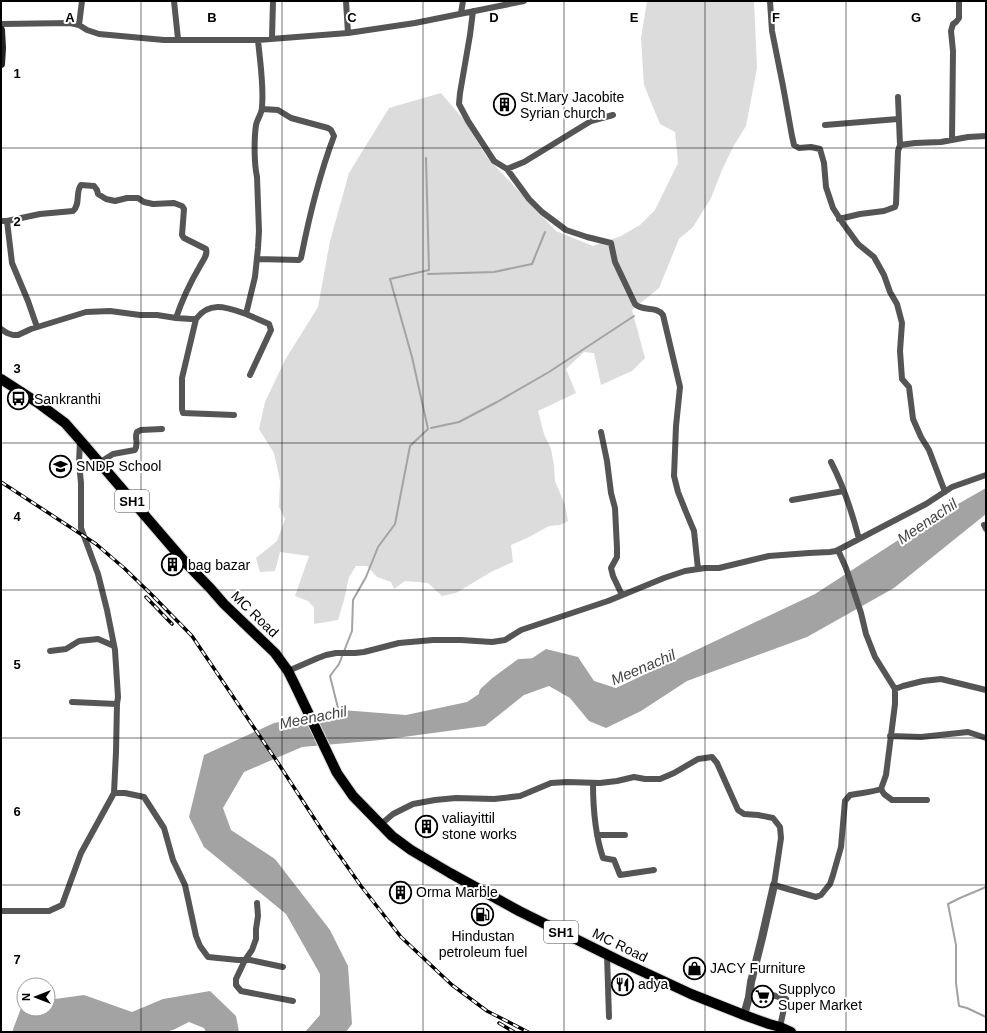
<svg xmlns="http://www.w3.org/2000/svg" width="987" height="1033" font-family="Arial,sans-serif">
<rect width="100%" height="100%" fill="#fff"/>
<path fill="#dcdcdc" d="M647,1H754L757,68L746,126L733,147L722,170L711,198L693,227L679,239L659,288L632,310L645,358L632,371L601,385L594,353L584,352L566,369L576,393L538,411L544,434L551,449L554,465L555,481L565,505L568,521L560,525L549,526L529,537L511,545L513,562L491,572L456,593L442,596L428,583L405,581L394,589L391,582L377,577L367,566H356L349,577L344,600L338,620L314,624V607L308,601L295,596L309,556L280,552L275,571L260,572L256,558L277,541L285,519L279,507L280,481L274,453L259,429L265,402L285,360L318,307L330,241L349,173L389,108L441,93L464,120L486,156L556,231L593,246L621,236L640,225L655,210L678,163L675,132L660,124L644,85L641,38Z"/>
<path fill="#a3a3a3" d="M986,488V514L894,588L807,637L687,681L641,711L606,728L589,721L570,698L549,686L524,695L485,726L381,740L302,747L244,772L223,808L231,830L275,859L330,930L348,966L352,1024L346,1032H305L320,1015V974L286,914L204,847L189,817L204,755L274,723L342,710L406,715L467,702L546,649L578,657L594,681L616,688L815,594L923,524Z
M210,991L236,1016L239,1032H206L204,1028L189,1022L173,1030L165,1032H12L23,1003H24V1009H48V1000L84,995L132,1012L163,999Z"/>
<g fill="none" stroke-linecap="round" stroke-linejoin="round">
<path stroke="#a3a3a3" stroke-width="2" d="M428,274L494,272L532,264L545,232
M431,428L459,422L497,402L549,372L634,316
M339,712L330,676L339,664L352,631L353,600L366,577L378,547L395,524L410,446L428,429L412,357L390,279L429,270L426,158
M986,887L960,898L948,904L956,945V983L959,1006L967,1008L986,1017"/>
<path stroke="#a3a3a3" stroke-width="12" d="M485,693L497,682L520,665L539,664"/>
<defs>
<path id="primary" d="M1,379L38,403L65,423L80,440L184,561L211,589L224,604L275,653L288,671L294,683L337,773L353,796L392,836L411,850L450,873L519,911L620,961L691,994L744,1015L769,1024L780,1027L791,1032"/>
</defs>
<use href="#primary" stroke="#dbdbdb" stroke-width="12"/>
<path stroke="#555" stroke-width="6" d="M174,1L178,39
M346,1L348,33
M770,1L772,31L783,86L792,136L794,145L799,148L811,147L820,149L824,163L826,187L833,208L842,222L858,244L874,257L884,275L890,292L897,304L902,323L900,351L902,379L909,387L913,419L921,437L929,450L945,492
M473,11L470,35L460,93L459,104L468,121L494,161L507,169L529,199L542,212L566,230L587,237L611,243L615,262L635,304C642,312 656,305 663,315L680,387L676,426L674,476L678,492L686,512L694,531L698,569
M461,13L463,1
M1,24L70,23L79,25L87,30L99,34L164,40H258L348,33L415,23L524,1
M79,25L82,1
M272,38L273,1
M825,125L898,119
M952,140L953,51L951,31L953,24L956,22L959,18V1
M900,145L915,143L941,142L968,137L986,136
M507,169L524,162L591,121L613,115
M839,219L860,214L884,211L895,207L896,204L898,151L900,145L898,97
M1,221H7L12,263L28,301L37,327
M7,221L40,214L73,211C81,204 75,192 81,185L94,186L97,190L98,194L106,199L115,201L127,198H138L144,202L153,204L174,203L182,206L184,209L182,235L184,238L206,249C208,255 203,260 200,266C190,283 182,300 176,318
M257,259L299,260L301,258C309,217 319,176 334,136L331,130L328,128L291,118L278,110L262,109
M246,314L269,324L271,330L250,375
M196,319L182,378V409L183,413L234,415
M1,329L7,333L13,335H18L31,329L86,312L110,311L140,315H157L176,318L191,319H196C210,300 228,308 246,314L255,277L258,248L259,231L257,177C254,163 254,139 256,125C257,119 262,114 262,107C264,85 260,62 258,40
M601,432L607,461L611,493L615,508L617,548V557L611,568L613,576L622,595
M831,462C844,487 852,512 859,539
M99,463L113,454L135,450C139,442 134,439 137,432L141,430L162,429
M792,500L844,491
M984,525L986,529
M50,651L66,649L79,641L98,639L114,646
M288,671L318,658L326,655L336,653H355L364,652L399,643L433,640H461L492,642L505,640L521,630L608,601L664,578L685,571L705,568H719L769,556L809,553L830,552L836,551L926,504L952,487L986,475
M895,689L903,686L923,681L941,679L986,690
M72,702L117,704
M890,736L921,737L968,732L986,738
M593,783C593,808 595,834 603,858L614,860L620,875L654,870
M881,789L884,794L892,800H927
M114,793H125L144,797L164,828L173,860L185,885L196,936L200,946L208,957L238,960H250L283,967
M380,825L393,814L413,804L435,800L456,798L494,799L520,796L551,783L567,782L600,783L617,781L634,777L645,779H660L674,773L698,759L712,757L717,763L738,810L744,814L758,815L773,818L780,827L781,838L774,885L816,897L821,895L825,890L830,884L833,875L841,847L845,801L850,795C860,793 873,792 881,789L886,775L895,704V689L875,657L866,634L861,613L846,568L838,550
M597,835H625
M257,903L258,916L256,929V939L252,950L245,960L236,979V985L241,991L293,1001
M1,911H49L62,905L81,853L114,793L116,752L117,704L118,697L115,650L107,610L98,574L81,528V483L79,463L80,440
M607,955L609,1017
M762,992L786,999L780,1027"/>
<path stroke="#555" stroke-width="8" d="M744,1015L749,997L751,982L762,938L774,885"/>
<path stroke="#222" stroke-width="8" d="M1,30L2,48L1,64"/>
<use href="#primary" stroke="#000" stroke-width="10"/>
<defs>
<path id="rail" d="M1,482L96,544L124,568L152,595L192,636L278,763L325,835L361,886L401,937L452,985L487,1011L528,1032
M146,597L172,624
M499,1023L514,1032"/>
</defs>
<use href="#rail" stroke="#000" stroke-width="3.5"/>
<use href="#rail" stroke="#fff" stroke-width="2" stroke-dasharray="6" stroke-linecap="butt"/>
</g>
<path fill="none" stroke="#000" stroke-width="1" stroke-opacity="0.55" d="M141,1V1032M282,1V1032M423,1V1032M564,1V1032M705,1V1032M846,1V1032M1,148H986M1,295H986M1,443H986M1,590H986M1,738H986M1,885H986"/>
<defs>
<symbol id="building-ring" viewBox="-11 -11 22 22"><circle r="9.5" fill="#fff" stroke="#000" stroke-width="1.5"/><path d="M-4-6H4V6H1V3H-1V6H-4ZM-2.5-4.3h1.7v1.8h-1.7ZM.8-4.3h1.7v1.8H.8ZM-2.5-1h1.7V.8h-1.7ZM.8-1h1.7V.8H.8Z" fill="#000"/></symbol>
<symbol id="bus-ring" viewBox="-11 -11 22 22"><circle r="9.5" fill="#fff" stroke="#000" stroke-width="1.5"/><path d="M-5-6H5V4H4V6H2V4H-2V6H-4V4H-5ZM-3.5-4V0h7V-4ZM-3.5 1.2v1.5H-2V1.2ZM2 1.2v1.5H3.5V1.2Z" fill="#000"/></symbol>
<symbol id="school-ring" viewBox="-11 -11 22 22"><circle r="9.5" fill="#fff" stroke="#000" stroke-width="1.5"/><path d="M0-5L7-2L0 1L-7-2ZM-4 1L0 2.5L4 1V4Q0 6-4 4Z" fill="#000"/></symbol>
<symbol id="fuel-ring" viewBox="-11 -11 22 22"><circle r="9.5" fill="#fff" stroke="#000" stroke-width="1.5"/><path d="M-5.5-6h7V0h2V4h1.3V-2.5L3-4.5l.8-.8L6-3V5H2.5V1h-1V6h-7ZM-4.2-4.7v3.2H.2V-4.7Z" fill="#000"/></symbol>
<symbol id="shop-ring" viewBox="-11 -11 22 22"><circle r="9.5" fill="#fff" stroke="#000" stroke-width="1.5"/><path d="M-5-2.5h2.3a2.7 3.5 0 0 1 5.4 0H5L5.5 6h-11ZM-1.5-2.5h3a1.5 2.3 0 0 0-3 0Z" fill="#000"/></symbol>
<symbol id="restaurant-ring" viewBox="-11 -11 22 22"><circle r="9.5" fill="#fff" stroke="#000" stroke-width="1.5"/><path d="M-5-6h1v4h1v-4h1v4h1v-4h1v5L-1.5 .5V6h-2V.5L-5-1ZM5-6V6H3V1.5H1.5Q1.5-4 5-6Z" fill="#000"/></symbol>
<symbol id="supermarket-ring" viewBox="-11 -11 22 22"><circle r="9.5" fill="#fff" stroke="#000" stroke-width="1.5"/><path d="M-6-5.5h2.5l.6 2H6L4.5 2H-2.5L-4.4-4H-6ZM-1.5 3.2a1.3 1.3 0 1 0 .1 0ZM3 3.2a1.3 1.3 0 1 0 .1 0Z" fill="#000"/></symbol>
</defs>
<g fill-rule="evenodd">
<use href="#building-ring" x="492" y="92" width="25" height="25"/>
<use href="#bus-ring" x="6" y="386" width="25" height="25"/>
<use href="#school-ring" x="48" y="454" width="25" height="25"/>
<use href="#building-ring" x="160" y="552" width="25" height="25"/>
<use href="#building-ring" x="414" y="814" width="25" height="25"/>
<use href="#building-ring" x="388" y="880" width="25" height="25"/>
<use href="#fuel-ring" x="470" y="902" width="25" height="25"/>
<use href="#shop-ring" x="682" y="956" width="25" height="25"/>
<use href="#restaurant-ring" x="610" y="972" width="25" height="25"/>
<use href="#supermarket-ring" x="750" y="984" width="25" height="25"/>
</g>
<g text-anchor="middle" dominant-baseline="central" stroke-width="4" stroke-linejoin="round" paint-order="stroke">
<g fill="#fff" stroke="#4c4c4c" stroke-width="1">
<rect x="115" y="490" width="34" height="22" rx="3"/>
<rect x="544" y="921" width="34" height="22" rx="3"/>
</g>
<g font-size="13" font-weight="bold" fill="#000">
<text x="132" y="501">SH1</text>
<text x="561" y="932">SH1</text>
</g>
<g font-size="14" fill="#000" stroke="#fff" text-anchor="start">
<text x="520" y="97">St.Mary Jacobite<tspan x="520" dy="16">Syrian church</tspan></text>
<text x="34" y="399">Sankranthi</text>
<text x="76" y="466">SNDP School</text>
<text x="188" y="565">bag bazar</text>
<text x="442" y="818">valiayittil<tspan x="442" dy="16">stone works</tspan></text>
<text x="416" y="892">Orma Marble</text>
<text x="483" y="936" text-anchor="middle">Hindustan<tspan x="483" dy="16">petroleum fuel</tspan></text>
<text x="710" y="968">JACY Furniture</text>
<text x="638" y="984">adya</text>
<text x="778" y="989">Supplyco<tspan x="778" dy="16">Super Market</tspan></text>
</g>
<g font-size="14" fill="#000" stroke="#fff">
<text transform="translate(255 614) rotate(44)">MC Road</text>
<text transform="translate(620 945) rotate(26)">MC Road</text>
</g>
<g font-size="15" font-style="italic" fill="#444" stroke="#fff">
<text transform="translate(927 521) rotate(-34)">Meenachil</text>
<text transform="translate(643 667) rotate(-23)">Meenachil</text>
<text transform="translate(313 717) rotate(-11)">Meenachil</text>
</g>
</g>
<g font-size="13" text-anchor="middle" font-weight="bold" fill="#000" stroke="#fff" stroke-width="4" stroke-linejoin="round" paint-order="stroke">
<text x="70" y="22">A</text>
<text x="212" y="22">B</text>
<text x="352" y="22">C</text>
<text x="494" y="22">D</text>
<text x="634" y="22">E</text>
<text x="776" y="22">F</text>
<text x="916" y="22">G</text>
<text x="17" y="78">1</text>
<text x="17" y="226">2</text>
<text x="17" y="373">3</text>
<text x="17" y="521">4</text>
<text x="17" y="669">5</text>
<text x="17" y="816">6</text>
<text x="17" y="964">7</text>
</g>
<rect width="987" height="1033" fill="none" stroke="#000000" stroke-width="4"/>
<g transform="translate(36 997) rotate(270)"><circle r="19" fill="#ffffff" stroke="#999999"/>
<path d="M0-3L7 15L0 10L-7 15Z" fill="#000000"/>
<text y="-6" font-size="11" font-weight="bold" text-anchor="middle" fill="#000000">N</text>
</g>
</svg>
